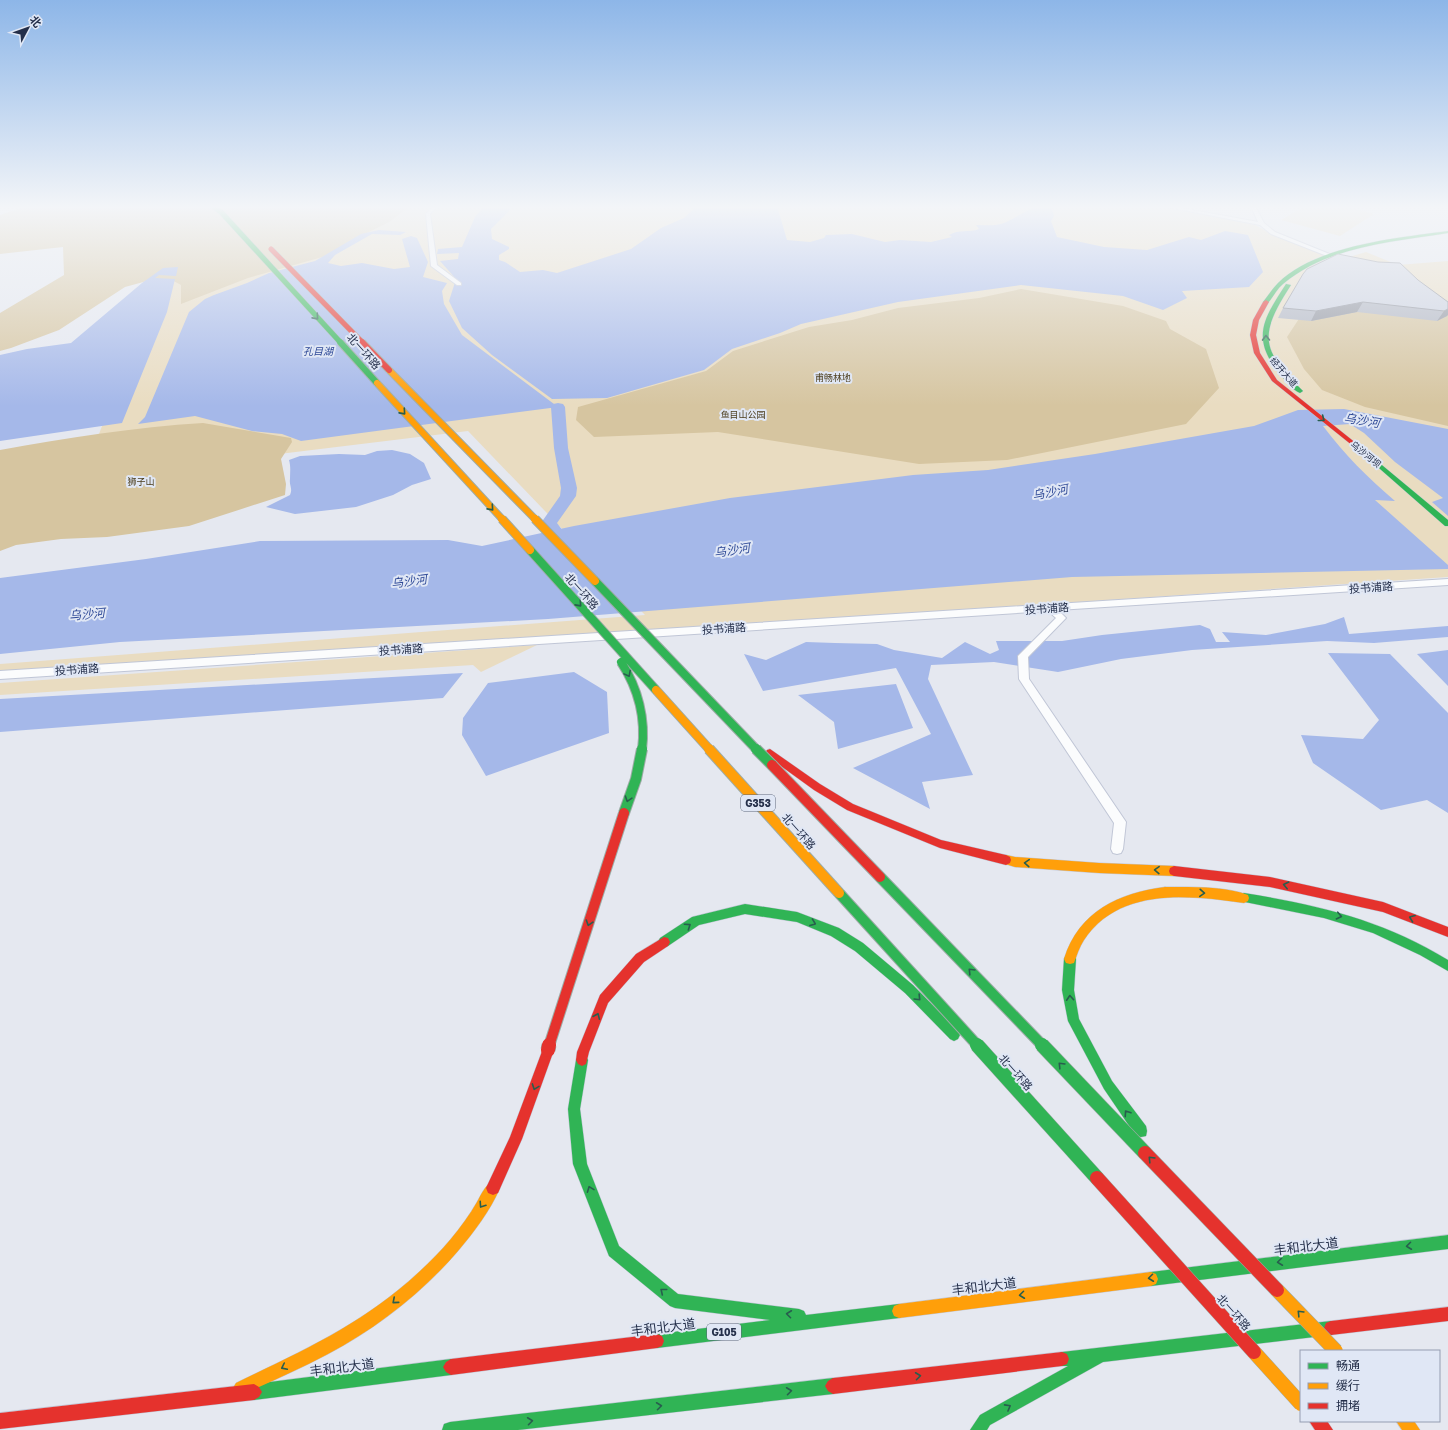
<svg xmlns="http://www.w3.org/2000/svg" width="1448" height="1430" font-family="'Golos Text','Noto Sans SC',sans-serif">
<rect width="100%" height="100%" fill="#e5e8f0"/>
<path fill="#e9dcc1" d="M239,206H1158L1255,225L1274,235L1339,260L1366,252L1398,265L1448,261V577L0,675V664L645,615L468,431L271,455H91L155,287L188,274Z
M1305,206H1345L1374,214L1340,236L1281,220Z
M537,645L481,672L473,665L0,695V683Z"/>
<path fill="#d6c5a0" d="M27,206H411L389,222L355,239L333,254L248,278L181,304V285L170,279L147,281L125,287L59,330L11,348L0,351V313L64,275L63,247L0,254V215Z
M1021,289L1123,306L1166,321L1170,329L1206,349L1219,388L1186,424L1007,460L919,464L718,432L594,437L576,420L578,407L706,371L733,351L809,327L852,320L898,308L979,298Z
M1312,299L1448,305V426L1365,407L1322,390L1304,369L1287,337Z
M203,423L291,438L292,442L281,459L286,484L285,495L189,526L107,537L61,539L16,545L0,551V450C67,438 135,427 203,423Z"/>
<path fill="#a5b8e9" d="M484,206H510V210L491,229L492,239L509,247V249L499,255V260L505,262L520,272L543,270L557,273L631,249L661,228L684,218L697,206H777L787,240L810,242L824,238L826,235L852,234L885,242L900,240L931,242L952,237L949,235C959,229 969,233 979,229L976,225C984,225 994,226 1001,224C1018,219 1035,200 1052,208L1054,216L1051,221L1057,237L1104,247L1147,250L1189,237L1201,240L1225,231L1248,235L1263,272L1249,287L1182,291L1187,298L1163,310L1123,296L1021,285L898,302L801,324L780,333L732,349L704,370L607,398L552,399L492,355L462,328L449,301L456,279L440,261L458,259L459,253L437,254L438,249L462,247L475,217Z
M379,230L406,232L400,235L372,234L335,255L328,263L341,266L362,263L394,269L410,267L402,239L411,236L417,238L428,262L423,277L447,283L442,291L444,304L462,335L558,407L301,441L282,434L252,431L195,416L138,424L145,417L189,312L205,299L214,295L247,283L269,273L315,261L361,234Z
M178,267L176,276L159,275L155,278L175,279L167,312L122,423L0,441V355L27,349L71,343L142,283L163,268Z
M1344,409L1448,429V516L1432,502L1443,498L1395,462L1364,433L1350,424L1323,426C1344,454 1368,478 1395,501L1375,500L1448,565V569L1072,577L548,619L120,642L0,654V578L146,559L260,541L448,540L482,546L574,526L730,498L913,475L988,470L1095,454L1254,426L1298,410Z
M392,450L410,454L424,463L431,479L412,485L393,495L356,507L295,514L266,507L290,495C293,488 289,486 290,479C290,472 291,467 289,460L300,456L339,454L365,455L377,451Z
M1344,617L1349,634L1448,626V637L1374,643L1327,641L1192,650L1121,659L1058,672L994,662L931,665L928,679L973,775L922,782L930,809L853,768L931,734L896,668L763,691L744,654L766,660L806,642L835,643L877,644L894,650L942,658L965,642L990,654L999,650L996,641H1062L1102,635L1200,625L1210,629L1216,642H1230L1222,632L1266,635L1325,624Z
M1448,650V686L1417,654Z
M1328,653L1390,654L1448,713V813L1427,800L1381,810L1313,763L1301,735L1363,739L1379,720Z
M574,672L607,692L609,733L486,776L462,735L463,718L488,683Z
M463,673L443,698L0,732V699Z
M896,684L913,728L838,749L834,722L798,695Z"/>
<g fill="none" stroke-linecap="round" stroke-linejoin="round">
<path fill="#a5b8e9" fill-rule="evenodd" d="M558,403L563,404L565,407L568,448L577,488L576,496L557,523L569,539L567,543C553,546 548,533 541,523L560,496L561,488L554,448L551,407L553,404Z"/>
<defs>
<path id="street" d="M432,206H437L430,214L437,265L461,283V285H457L431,266L426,214Z
M1162,206H1171L1258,222L1251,206H1255L1264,223L1275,232L1332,255L1327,256L1271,234L1260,225Z
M1448,579V585L1058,610L1066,618L1028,657L1029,679L1124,819L1126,822L1123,849L1121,853L1117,854L1113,853L1111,849L1114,823L1019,679L1018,656L1056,618L1048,611L0,679V671Z"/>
<path id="fast" d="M1448,231V233C1392,242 1328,246 1283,284C1277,289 1273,297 1268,303L1263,302C1268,296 1273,288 1278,283C1317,245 1397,238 1448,231Z
M1286,284L1291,285C1260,333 1259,349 1302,390L1303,391L1300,393C1292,390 1285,380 1280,374C1250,338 1264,318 1286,284Z
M1365,451L1448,520V526H1445L1363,454V452Z
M1244,893C1318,905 1383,920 1448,960V971L1420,955L1373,933L1324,918L1240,901L1239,898L1240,895Z
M745,904L797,912L839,928L863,943L913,985L958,1031L960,1035L958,1039L954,1041L950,1039L905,993L855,951L831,936L797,922L745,914L699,925L668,946L664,947L660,946L658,942L660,938L692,917Z
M1070,954L1074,955L1076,959L1074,990L1079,1019L1112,1081L1146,1126L1147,1131L1146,1136L1141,1137L1136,1136L1104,1089L1068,1021L1062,990L1064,959L1066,955Z
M582,1054L586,1056L588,1060L580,1109L587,1164L619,1246L678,1294L799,1309L804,1311L806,1315L899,1304L904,1306L906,1311L904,1316L899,1318L657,1348L652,1346L650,1341L652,1336L657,1334L770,1320L675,1308L670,1306L609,1256L573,1164L568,1109L576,1060L578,1056Z
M1448,1235V1249L1151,1286L1146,1284L1144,1279L1146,1274L1151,1272Z
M1331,1321L1336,1323L1338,1328L1336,1333L1331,1335L1103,1362L990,1425L987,1430H970L980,1415L1068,1366H1062L1057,1364L1055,1359L1057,1354L1062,1352Z
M451,1359L456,1362L459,1367L456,1372L451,1375L254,1400L249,1397L246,1392L249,1387L254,1384Z
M833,1378L838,1381L841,1386L838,1391L833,1394L518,1430H442L444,1424L450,1422Z"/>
<path id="slow" d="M1006,855L1015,857L1099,863L1174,866L1178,868L1179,871L1178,874L1174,876L1099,873L1015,867L1002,863L1001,860L1002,857Z
M1165,887C1189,887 1226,886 1248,895L1249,898L1248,901L1244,903C1189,895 1119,887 1084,940C1079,948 1077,955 1074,963L1070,964L1066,963L1064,959C1079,911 1119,893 1165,887Z
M493,1181L498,1183L500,1188C490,1211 474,1232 458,1251C422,1293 377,1328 328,1354C302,1368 274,1380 246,1393L241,1396L236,1393L233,1388L236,1383C304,1350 363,1324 419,1272C441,1252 462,1228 477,1202C481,1195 485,1185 493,1181Z
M1151,1272L1156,1274L1158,1279L1156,1284L1151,1286L899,1318L894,1316L892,1311L894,1306L899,1304Z
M1396,1421H1414L1420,1430H1402Z"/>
<path id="jam" d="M1266,300L1269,302L1259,320L1256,335L1260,353L1277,380L1367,452V454H1363L1272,381L1254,353L1250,335L1253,320L1263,302Z
M770,749L820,784L853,804L941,840L1006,855L1010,857L1011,860L1010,863L1006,865L940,848L847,810L814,790L767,756L765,753L767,750Z
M1174,866L1270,877L1383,902L1448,927V937L1383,912L1270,887L1174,876L1170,874L1169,871L1170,868Z
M664,937L668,938L670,942L668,946L644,962L608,1003L589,1052L586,1064L582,1066L578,1064L576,1060L577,1052L600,995L636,954Z
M548,1044L552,1046L554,1050L522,1139L498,1193L493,1195L488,1193L486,1188L510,1137L544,1046Z
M1448,1307V1321L1331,1335L1326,1333L1324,1328L1326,1323L1331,1321Z
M657,1334L662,1336L664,1341L662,1346L657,1348L451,1375L446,1372L443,1367L446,1362L451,1359Z
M1062,1352L1067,1354L1069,1359L1067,1364L1062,1366L833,1394L828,1391L825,1386L828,1381L833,1378Z
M254,1384L259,1387L262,1392L259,1397L254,1400L0,1429V1413Z
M1309,1421H1327L1333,1430H1315Z"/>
</defs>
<use href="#street" stroke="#c0c6d6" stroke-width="2"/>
<use href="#fast" stroke="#c0c6d6" stroke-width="1"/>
<use href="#slow" stroke="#c0c6d6" stroke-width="1"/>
<use href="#jam" stroke="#c0c6d6" stroke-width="1"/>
<use href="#street" fill="#fbfcfd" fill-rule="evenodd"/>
<use href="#fast" fill="#30b455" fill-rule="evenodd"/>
<use href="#slow" fill="#ff9f0a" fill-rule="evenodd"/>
<use href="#jam" fill="#e5322d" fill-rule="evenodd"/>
<defs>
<path id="fast-bridge-far4" d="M213,206L221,212L341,343"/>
<path id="fast-bridge-far3" d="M340,342L377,383"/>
<path id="fast-bridge-far2" d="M530,550L656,690
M595,581L757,750
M621,662C638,688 646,719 642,750"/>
<path id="fast-bridge-far1" d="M756,749L772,765
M624,813L636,779L642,749
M880,877L1043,1046
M839,893L978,1046"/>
<path id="fast-bridge" d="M977,1045L1097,1178
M1042,1045L1145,1153"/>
<path id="slow-bridge-far3" d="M389,370L536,520
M377,383L503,520"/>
<path id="slow-bridge-far2" d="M502,519L530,550
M535,519L595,581
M656,690L710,750"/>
<path id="slow-bridge-far1" d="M709,749L839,893"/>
<path id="slow-bridge" d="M1277,1290L1336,1351
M1254,1352L1301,1404"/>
<path id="jam-bridge-far3" d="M271,249L363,343"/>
<path id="jam-bridge-far2" d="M362,342L389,370"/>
<path id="jam-bridge-far1" d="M772,765L880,877
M549,1046L624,813"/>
<path id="jam-bridge" d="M548,1050L549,1045
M1145,1153L1277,1290
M1097,1178L1254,1352"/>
</defs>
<use href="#fast-bridge-far4" stroke="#9daba6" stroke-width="6" stroke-linecap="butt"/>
<use href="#fast-bridge-far3" stroke="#9daba6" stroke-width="8" stroke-linecap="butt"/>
<use href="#fast-bridge-far2" stroke="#9daba6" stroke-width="10" stroke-linecap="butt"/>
<use href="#fast-bridge-far1" stroke="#9daba6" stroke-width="12" stroke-linecap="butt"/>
<use href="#fast-bridge" stroke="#9daba6" stroke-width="15" stroke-linecap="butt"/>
<use href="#slow-bridge-far3" stroke="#9daba6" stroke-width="8" stroke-linecap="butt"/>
<use href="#slow-bridge-far2" stroke="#9daba6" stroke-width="10" stroke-linecap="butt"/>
<use href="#slow-bridge-far1" stroke="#9daba6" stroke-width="12" stroke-linecap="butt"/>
<use href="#slow-bridge" stroke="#9daba6" stroke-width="15" stroke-linecap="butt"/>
<use href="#jam-bridge-far3" stroke="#9daba6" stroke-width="6" stroke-linecap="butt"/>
<use href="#jam-bridge-far2" stroke="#9daba6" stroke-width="8" stroke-linecap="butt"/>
<use href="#jam-bridge-far1" stroke="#9daba6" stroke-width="12" stroke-linecap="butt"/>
<use href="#jam-bridge" stroke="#9daba6" stroke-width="15" stroke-linecap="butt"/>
<use href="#fast-bridge-far4" stroke="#30b455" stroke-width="5"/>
<use href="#fast-bridge-far3" stroke="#30b455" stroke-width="6"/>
<use href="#fast-bridge-far2" stroke="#30b455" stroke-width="8"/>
<use href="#fast-bridge-far1" stroke="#30b455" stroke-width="10"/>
<use href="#fast-bridge" stroke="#30b455" stroke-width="14"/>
<use href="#slow-bridge-far3" stroke="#ff9f0a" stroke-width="6"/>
<use href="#slow-bridge-far2" stroke="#ff9f0a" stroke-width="8"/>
<use href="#slow-bridge-far1" stroke="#ff9f0a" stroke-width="10"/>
<use href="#slow-bridge" stroke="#ff9f0a" stroke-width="14"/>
<use href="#jam-bridge-far3" stroke="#e5322d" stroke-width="5"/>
<use href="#jam-bridge-far2" stroke="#e5322d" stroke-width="6"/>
<use href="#jam-bridge-far1" stroke="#e5322d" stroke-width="10"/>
<use href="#jam-bridge" stroke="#e5322d" stroke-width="14"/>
</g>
<path fill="#afb4c1" d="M1378,262L1400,263L1447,316L1437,321L1357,312L1311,321L1278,318L1283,308Z"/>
<path fill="#8e929d" d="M1363,302L1357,312L1311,321L1316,311Z
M1448,309V315L1447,316L1437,321L1444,311Z"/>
<path fill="#cbd1e0" stroke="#8e929d" d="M1338,254L1378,262L1400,263L1418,280L1448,302V309L1444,311L1363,302L1316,311L1283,308L1303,274L1307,269Z"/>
<defs><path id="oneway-chevron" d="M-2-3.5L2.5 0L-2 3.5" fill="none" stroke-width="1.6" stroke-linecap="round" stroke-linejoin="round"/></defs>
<g stroke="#285e4e">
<use href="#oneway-chevron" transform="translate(316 317) rotate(48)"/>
<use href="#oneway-chevron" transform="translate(1266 338) rotate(-91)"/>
<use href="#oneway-chevron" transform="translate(403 412) rotate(48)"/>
<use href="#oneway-chevron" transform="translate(1322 419) rotate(38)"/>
<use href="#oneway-chevron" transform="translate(491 508) rotate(48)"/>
<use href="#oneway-chevron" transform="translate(579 604) rotate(48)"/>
<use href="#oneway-chevron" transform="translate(628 674) rotate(62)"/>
<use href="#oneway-chevron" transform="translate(628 799) rotate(108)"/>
<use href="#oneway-chevron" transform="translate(1027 863) rotate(-176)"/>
<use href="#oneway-chevron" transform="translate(1157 870) rotate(-178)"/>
<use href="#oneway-chevron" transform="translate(1286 885) rotate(-167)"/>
<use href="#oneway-chevron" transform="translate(1202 893) rotate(4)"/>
<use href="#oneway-chevron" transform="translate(1339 916) rotate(12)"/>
<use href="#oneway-chevron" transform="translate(1412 918) rotate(-159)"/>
<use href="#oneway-chevron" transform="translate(589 923) rotate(108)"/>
<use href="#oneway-chevron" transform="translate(813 923) rotate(21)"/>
<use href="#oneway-chevron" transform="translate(688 926) rotate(-34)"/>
<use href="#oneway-chevron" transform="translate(971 971) rotate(-134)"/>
<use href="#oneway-chevron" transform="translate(918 998) rotate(46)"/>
<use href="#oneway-chevron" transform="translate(1070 998) rotate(-94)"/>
<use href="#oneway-chevron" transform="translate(597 1016) rotate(-67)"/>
<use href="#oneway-chevron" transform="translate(1061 1065) rotate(-134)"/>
<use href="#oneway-chevron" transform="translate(535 1087) rotate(110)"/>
<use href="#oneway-chevron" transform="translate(1127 1113) rotate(-124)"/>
<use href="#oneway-chevron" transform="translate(1151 1159) rotate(-134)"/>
<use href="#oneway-chevron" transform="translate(590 1189) rotate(-111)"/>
<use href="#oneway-chevron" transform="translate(482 1205) rotate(124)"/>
<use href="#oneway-chevron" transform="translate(1409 1246) rotate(173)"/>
<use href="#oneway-chevron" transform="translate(1280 1262) rotate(173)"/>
<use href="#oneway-chevron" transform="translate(1151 1278) rotate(173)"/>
<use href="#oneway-chevron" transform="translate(663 1291) rotate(-141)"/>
<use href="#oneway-chevron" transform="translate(1022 1295) rotate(173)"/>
<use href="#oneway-chevron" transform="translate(395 1301) rotate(139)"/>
<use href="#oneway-chevron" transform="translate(1300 1313) rotate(-134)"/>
<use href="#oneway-chevron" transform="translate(789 1314) rotate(-173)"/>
<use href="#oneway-chevron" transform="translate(284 1367) rotate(154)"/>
<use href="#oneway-chevron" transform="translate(918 1376) rotate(-7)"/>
<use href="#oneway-chevron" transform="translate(789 1391) rotate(-7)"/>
<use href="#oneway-chevron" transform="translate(659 1406) rotate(-7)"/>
<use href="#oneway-chevron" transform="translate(1008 1407) rotate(-29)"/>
<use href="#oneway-chevron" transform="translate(530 1421) rotate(-7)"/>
</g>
<linearGradient id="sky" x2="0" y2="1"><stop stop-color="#8db6e8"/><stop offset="0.51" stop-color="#f3f5f8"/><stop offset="1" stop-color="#f3f5f8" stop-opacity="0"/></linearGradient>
<rect width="1448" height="406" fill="url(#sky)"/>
<g text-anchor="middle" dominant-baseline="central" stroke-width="4" stroke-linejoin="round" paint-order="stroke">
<g font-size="9" fill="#242f4a" stroke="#e0e7f5">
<text transform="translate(1284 372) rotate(49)">经开大道</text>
<text transform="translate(1366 454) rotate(39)">乌沙河坝</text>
</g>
<g font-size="9" fill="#4b3d1c" stroke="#e0e7f5">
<text x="833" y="377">甫畅林地</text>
<text x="743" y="414">鱼目山公园</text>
<text x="141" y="481">狮子山</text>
</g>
<g font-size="10" font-style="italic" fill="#2d4896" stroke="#e0e7f5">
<text x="318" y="351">孔目湖</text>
</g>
<g fill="#e0e7f5" stroke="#5c667d" stroke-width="1">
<rect x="741" y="795" width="34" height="16" rx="3"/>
<rect x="707" y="1324" width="34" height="16" rx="3"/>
</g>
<g font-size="10" font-weight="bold" fill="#242f4a">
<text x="758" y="803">G353</text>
<text x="724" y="1332">G105</text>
</g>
<g font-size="11" fill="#242f4a" stroke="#e0e7f5">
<text transform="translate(364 351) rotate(48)">北一环路</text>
<text transform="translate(1371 587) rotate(-4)">投书浦路</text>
<text transform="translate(582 591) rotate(48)">北一环路</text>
<text transform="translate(1047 608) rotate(-4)">投书浦路</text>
<text transform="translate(724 628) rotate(-4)">投书浦路</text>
<text transform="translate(401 649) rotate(-4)">投书浦路</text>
<text transform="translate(77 669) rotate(-4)">投书浦路</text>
<text transform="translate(799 831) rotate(48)">北一环路</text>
<text transform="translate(1016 1072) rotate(48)">北一环路</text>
<text transform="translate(1234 1312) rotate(48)">北一环路</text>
</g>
<g font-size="12" font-style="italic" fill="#2d4896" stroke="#e0e7f5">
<text transform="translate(1362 420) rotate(9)">乌沙河</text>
<text transform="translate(1050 492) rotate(-11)">乌沙河</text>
<text transform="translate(732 550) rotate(-8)">乌沙河</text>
<text transform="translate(409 581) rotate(-7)">乌沙河</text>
<text transform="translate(87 614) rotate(-5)">乌沙河</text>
</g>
<g font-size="13" fill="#242f4a" stroke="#e0e7f5">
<text transform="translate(1306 1246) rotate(-7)">丰和北大道</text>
<text transform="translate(984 1286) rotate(-7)">丰和北大道</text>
<text transform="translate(663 1327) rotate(-7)">丰和北大道</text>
<text transform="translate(342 1367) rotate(-7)">丰和北大道</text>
</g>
</g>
<rect x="1300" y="1350" width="140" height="72" fill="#e0e7f5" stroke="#959db1"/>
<rect x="1308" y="1363" width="20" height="6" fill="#30b455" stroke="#959db1"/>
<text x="1336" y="1370" font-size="12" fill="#242f4a">畅通</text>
<rect x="1308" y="1383" width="20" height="6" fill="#ff9f0a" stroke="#959db1"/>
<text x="1336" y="1390" font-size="12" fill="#242f4a">缓行</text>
<rect x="1308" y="1403" width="20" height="6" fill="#e5322d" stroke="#959db1"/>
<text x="1336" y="1410" font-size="12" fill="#242f4a">拥堵</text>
<g transform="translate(28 28) rotate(49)" stroke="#e0e7f5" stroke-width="3" paint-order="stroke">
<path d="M0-3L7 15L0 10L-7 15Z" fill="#242f4a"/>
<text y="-6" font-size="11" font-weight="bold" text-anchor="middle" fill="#242f4a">北</text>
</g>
</svg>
